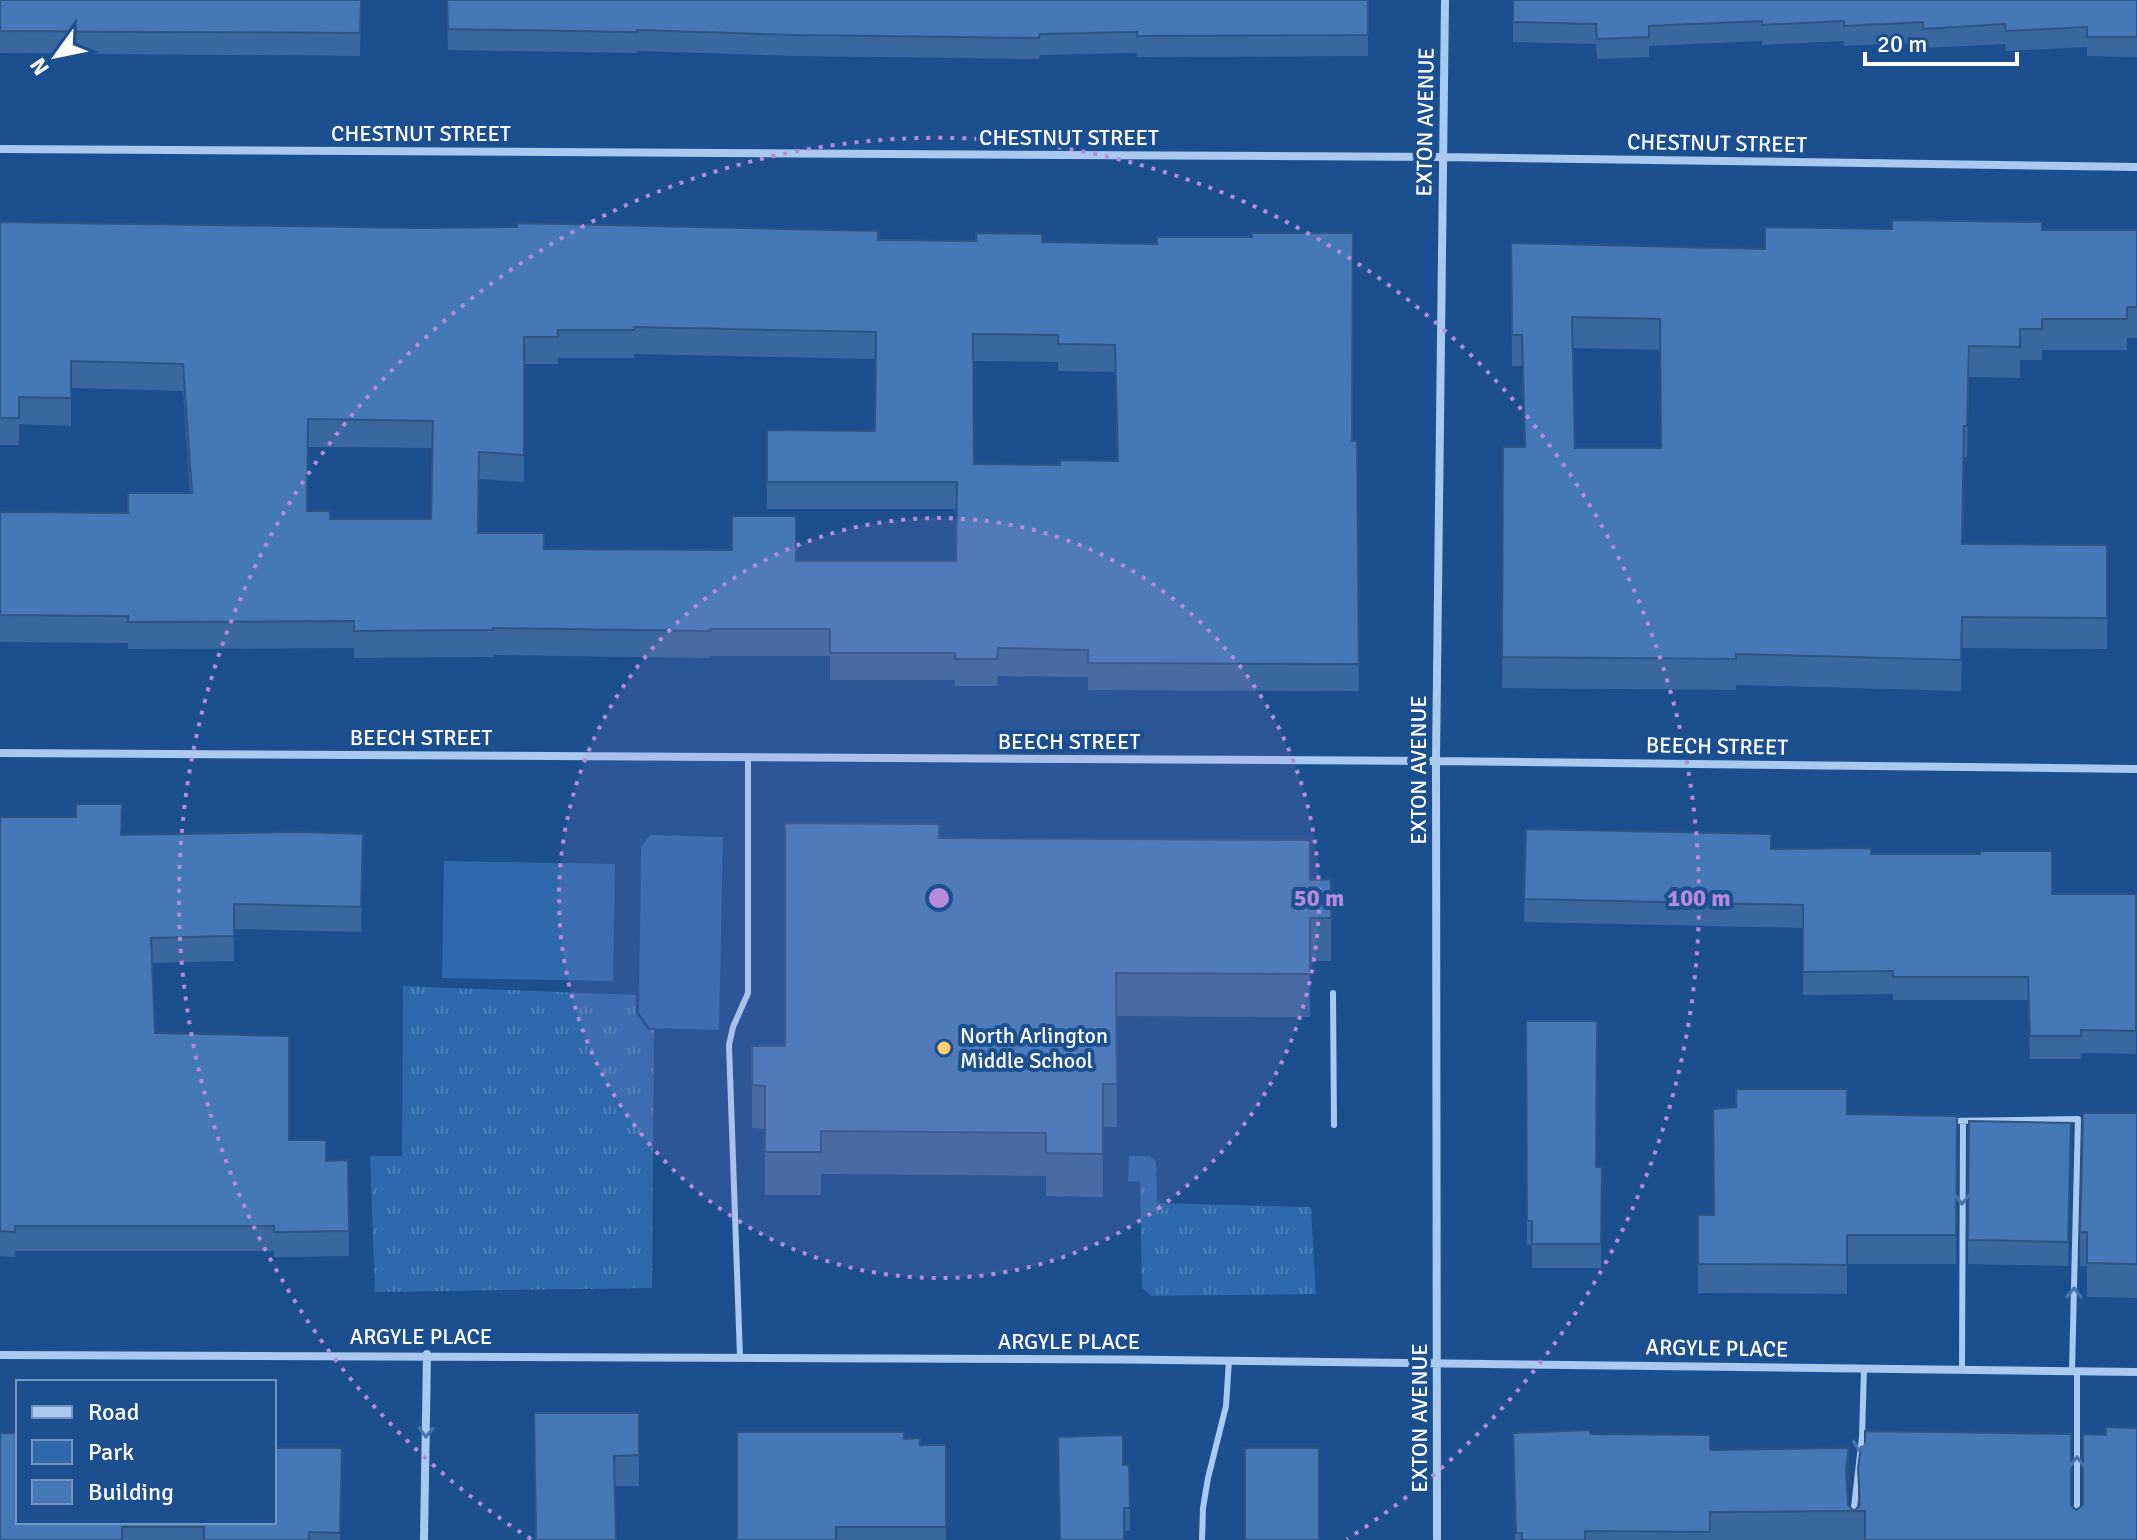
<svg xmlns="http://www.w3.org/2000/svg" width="2137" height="1540" font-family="Signika,sans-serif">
<defs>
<pattern id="grass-tufts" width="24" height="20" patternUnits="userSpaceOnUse" patternTransform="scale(2)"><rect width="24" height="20" fill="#2e69ad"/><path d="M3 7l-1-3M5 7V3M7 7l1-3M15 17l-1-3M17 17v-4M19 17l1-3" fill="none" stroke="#4d80b9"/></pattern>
</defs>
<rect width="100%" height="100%" fill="#1b4f8f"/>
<path fill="url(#grass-tufts)" d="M403,986L636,995V1013L648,1030H654L652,1288L375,1292L370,1156H402Z
M1129,1156H1150L1156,1162L1157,1203L1311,1207L1316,1294L1152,1296L1142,1288L1140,1182L1128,1181Z"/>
<path fill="#2e69ad" d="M650,835L723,837L719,1030L650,1028L639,1013L641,847Z
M444,861L615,864L613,981L442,978Z"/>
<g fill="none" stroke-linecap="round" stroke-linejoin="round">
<path stroke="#a9c9ee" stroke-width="6" d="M1333,993L1334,1125
M1950,1121L2078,1119L2072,1371
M740,1357L729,1045L733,1027L748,993V757
M1962,1369L1963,1121
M1853,1516L1862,1437L1864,1368
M2077,1516V1371
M1202,1540L1203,1508L1208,1478L1226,1406L1229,1360"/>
<path stroke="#a9c9ee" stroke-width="8" d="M0,149L1442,157L2137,167
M0,753L1436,761L2137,769
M0,1355C712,1354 1425,1361 2137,1372
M424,1540L427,1354
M1437,1540L1436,761L1445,0"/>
</g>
<path fill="#3a679d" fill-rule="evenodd" d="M0,0H361L360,56L0,53Z
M447,0H1368V56L1137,57V53L1040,55L1039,59L795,56L637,51V53L448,50Z
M1513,0H2137V57L2087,56V47L2006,51L2005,44L1923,48V42L1844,46V41L1762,45V41L1649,46V57L1597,59L1596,44L1513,42Z
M0,222L1042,242L1352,441H1357L1359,691L1088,690V677L998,676L997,686H955V680H830V656H710V658L493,655V657L354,658V648L128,649V643L0,642V512L128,513L190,493L183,391L71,388V426L19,424V445H0ZM634,354L876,359L875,431L767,430V509H957L956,561H796L544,549L478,533L479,479L524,482V364H558V358H634ZM973,361L1058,362V371L1115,372L1117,461L1060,465L974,464ZM308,447L433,448L431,519H330L307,511Z
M2042,230H2137V338H2127V350H2042V360H2020V378L1969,377L1967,457H1964L1963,544L2107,545V649L1962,648L1961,691L1736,685V690L1502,688L1503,447H1524L1522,366H1512L1511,243L1765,249ZM1573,348L1660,350L1661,448H1575Z
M0,817L122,835L363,859L361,932L234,929V961L152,963L155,1033L289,1140L326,1161L348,1160L349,1256L274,1257V1251H15V1257L0,1256Z
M1526,829L1771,849L1871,854L2052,894H2136V1054L2081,1053V1059H2030L2028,1000H1893V994L1803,995V928L1524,922Z
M939,838L1310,880L1331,879V961H1310V1017L1116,1016L1117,1127H1103V1197L1046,1196V1176L821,1174V1195H765V1129L752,1128V1046H785Z
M1526,1021L1596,1167H1602L1601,1268H1532V1245H1527Z
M2137,1113V1298L2087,1297V1266H2080V1232Z
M1847,1114L1957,1116L1956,1264H1847V1294L1698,1293V1215H1714Z
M1969,1121L2071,1147L2068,1266L1968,1264Z
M639,1413V1486H615L536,1540Z
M1513,1433L1590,1434L1710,1450L1849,1483L1847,1494L1848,1505L1854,1511L1858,1507V1468L2071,1505L2076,1510L2083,1505L2106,1435L2137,1540H1515Z
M904,1439L920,1445H946V1540H737Z
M342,1448L340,1540H0L18,1522Z
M1123,1465L1130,1508V1531H1124Z"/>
<path fill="#305480" d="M1849,1448V1483L1846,1503V1468Z"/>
<path fill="#4478b7" stroke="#305480" stroke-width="2" fill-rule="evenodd" d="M0,0H361L360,33L0,31Z
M447,0H1368V35L1137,36V32L1040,34L1039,38L795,35L637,30V32L448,29Z
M1513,0H2137V37H2087V27L2006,31L2005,24L1923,29V22L1844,26V21L1762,25V21L1649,26V37L1597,39L1596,24L1513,22Z
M1892,220L2042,222V230H2137V307H2127V319H2042V329H2020V347L1969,346L1967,426H1964L1962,544L2107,545V618L1962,617L1961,660L1736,654V659L1502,657L1503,447H1525L1522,335H1512L1511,243L1765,249V227L1892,229ZM1572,317L1660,319L1661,448H1575Z
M0,222L421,228L517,227V223L878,231V240L976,241V233L1042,234V242L1157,244V237H1252V233H1353L1352,441H1357L1359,664L1088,663V650L998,648L997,659H955V653H830V629H710V631L493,628V630L354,631V621L128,622V616L0,615V512L128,513V493H192L183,364L71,361V398L19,397V418H0ZM634,327L876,332L875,431L767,430V482H957L956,561H796V516H732V550L544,549V533H478L479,452L524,455V337H558V330H634ZM973,334L1058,335V344L1115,345L1118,461L1060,460V465L974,464ZM308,419L433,421L431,519H330V511H307Z
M76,804H122L121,835L301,832L363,834L361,907L234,904V936L151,938L155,1033L289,1036V1140H326V1161L348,1160L349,1231L274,1232V1226H15V1232L0,1231V817H76Z
M785,823L939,824V838L1310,840V880L1331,879V918H1310V974L1116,973L1117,1084H1103V1154L1046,1153V1133L821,1131V1152H765V1086L752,1085V1046H785Z
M1526,829L1771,834V849L1871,848V854H1980V851H2052V894H2136V1031L2081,1030V1036H2030L2028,977H1893V971L1803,972V905L1524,899Z
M1526,1021H1597L1596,1167H1602L1601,1244H1532V1221H1527Z
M1736,1089H1847V1114L1957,1116L1956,1235H1847V1265L1698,1264V1215H1714L1713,1109L1736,1107Z
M2083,1113H2137V1264L2087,1263V1232H2080Z
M1969,1121L2071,1123L2068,1242L1968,1240Z
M534,1413H639V1455L614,1456L616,1540H536Z
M2106,1427L2137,1428V1540H1865V1511L1710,1512V1532L1585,1531V1540H1522V1533H1516L1513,1433L1590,1430V1434L1710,1435V1450L1849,1448L1846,1468L1848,1505L1854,1511L1860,1505L1858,1468L1861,1447H1865V1431L2071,1434V1505L2076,1510L2083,1505V1434L2106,1435Z
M737,1432H904V1439L920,1438V1445H946V1527H836V1540H737Z
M0,1433H18V1522H274V1448H342L340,1533L309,1532V1540H204V1527H122V1540H0Z
M1123,1435V1465H1129L1130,1508H1124V1540H1060L1058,1437Z
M1245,1448H1319V1540H1245Z"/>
<defs><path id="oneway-chevron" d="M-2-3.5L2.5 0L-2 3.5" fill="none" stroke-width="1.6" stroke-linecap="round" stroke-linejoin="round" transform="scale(2)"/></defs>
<g stroke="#4674ac">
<use href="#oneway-chevron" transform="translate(1962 1199) rotate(90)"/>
<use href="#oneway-chevron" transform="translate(2074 1293) rotate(-89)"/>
<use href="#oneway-chevron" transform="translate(426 1432) rotate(91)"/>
<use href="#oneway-chevron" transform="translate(1860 1446) rotate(97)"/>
<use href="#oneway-chevron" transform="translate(2077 1462) rotate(-90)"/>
</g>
<circle cx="939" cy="898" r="380" fill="#b68bdc" fill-opacity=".12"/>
<g fill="none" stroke="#b68bdc" stroke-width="4" stroke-dasharray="4 8">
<circle cx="939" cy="898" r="380"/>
<path d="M531 1539A760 760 0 1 1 1347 1539"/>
</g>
<circle fill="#ffd166" stroke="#1b4f8f" stroke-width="3" cx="944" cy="1048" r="8"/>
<g text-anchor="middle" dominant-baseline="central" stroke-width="8" stroke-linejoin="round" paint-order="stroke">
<g font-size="22" fill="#fff" stroke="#1b4f8f">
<text transform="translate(1425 122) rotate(-89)">EXTON AVENUE</text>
<text x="421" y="133">CHESTNUT STREET</text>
<text x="1069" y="137">CHESTNUT STREET</text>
<text transform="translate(1717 143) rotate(1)">CHESTNUT STREET</text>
<text x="421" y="737">BEECH STREET</text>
<text x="1069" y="741">BEECH STREET</text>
<text transform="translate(1717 746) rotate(1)">BEECH STREET</text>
<text transform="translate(1418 770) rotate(-90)">EXTON AVENUE</text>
<text x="421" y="1336">ARGYLE PLACE</text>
<text x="1069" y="1341">ARGYLE PLACE</text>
<text transform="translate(1717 1348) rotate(1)">ARGYLE PLACE</text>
<text transform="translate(1419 1418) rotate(-90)">EXTON AVENUE</text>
</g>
<g font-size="22" fill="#fff" stroke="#1b4f8f" text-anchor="start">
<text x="960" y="1035">North Arlington<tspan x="960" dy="25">Middle School</tspan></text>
</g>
</g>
<circle cx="939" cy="898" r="12" fill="#b68bdc" stroke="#1b4f8f" stroke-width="4"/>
<g font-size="24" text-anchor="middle" font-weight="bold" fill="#b68bdc" stroke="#1b4f8f" stroke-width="8" stroke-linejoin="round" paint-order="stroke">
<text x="1319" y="906">50 m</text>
<text x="1699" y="906">100 m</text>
</g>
<rect x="16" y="1380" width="260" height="144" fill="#1b4f8f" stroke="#7695bc" stroke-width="2"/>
<rect x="32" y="1406" width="40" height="12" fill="#a9c9ee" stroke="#7695bc" stroke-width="2"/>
<text x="88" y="1420" font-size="24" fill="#ffffff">Road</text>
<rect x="32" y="1440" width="40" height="24" fill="#2e69ad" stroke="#7695bc" stroke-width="2"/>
<text x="88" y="1460" font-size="24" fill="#ffffff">Park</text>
<rect x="32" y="1480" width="40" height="24" fill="#4478b7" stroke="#7695bc" stroke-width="2"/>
<text x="88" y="1500" font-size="24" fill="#ffffff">Building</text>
<g transform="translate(56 56) rotate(237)" stroke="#1b4f8f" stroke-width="6" paint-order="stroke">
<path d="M0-6L14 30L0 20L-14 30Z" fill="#ffffff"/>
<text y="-12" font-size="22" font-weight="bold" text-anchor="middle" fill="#ffffff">N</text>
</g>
<path d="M1865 52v12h152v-12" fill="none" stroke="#ffffff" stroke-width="4"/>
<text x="1877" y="52" font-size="24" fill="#ffffff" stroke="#1b4f8f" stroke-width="6" paint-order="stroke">20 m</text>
</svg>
